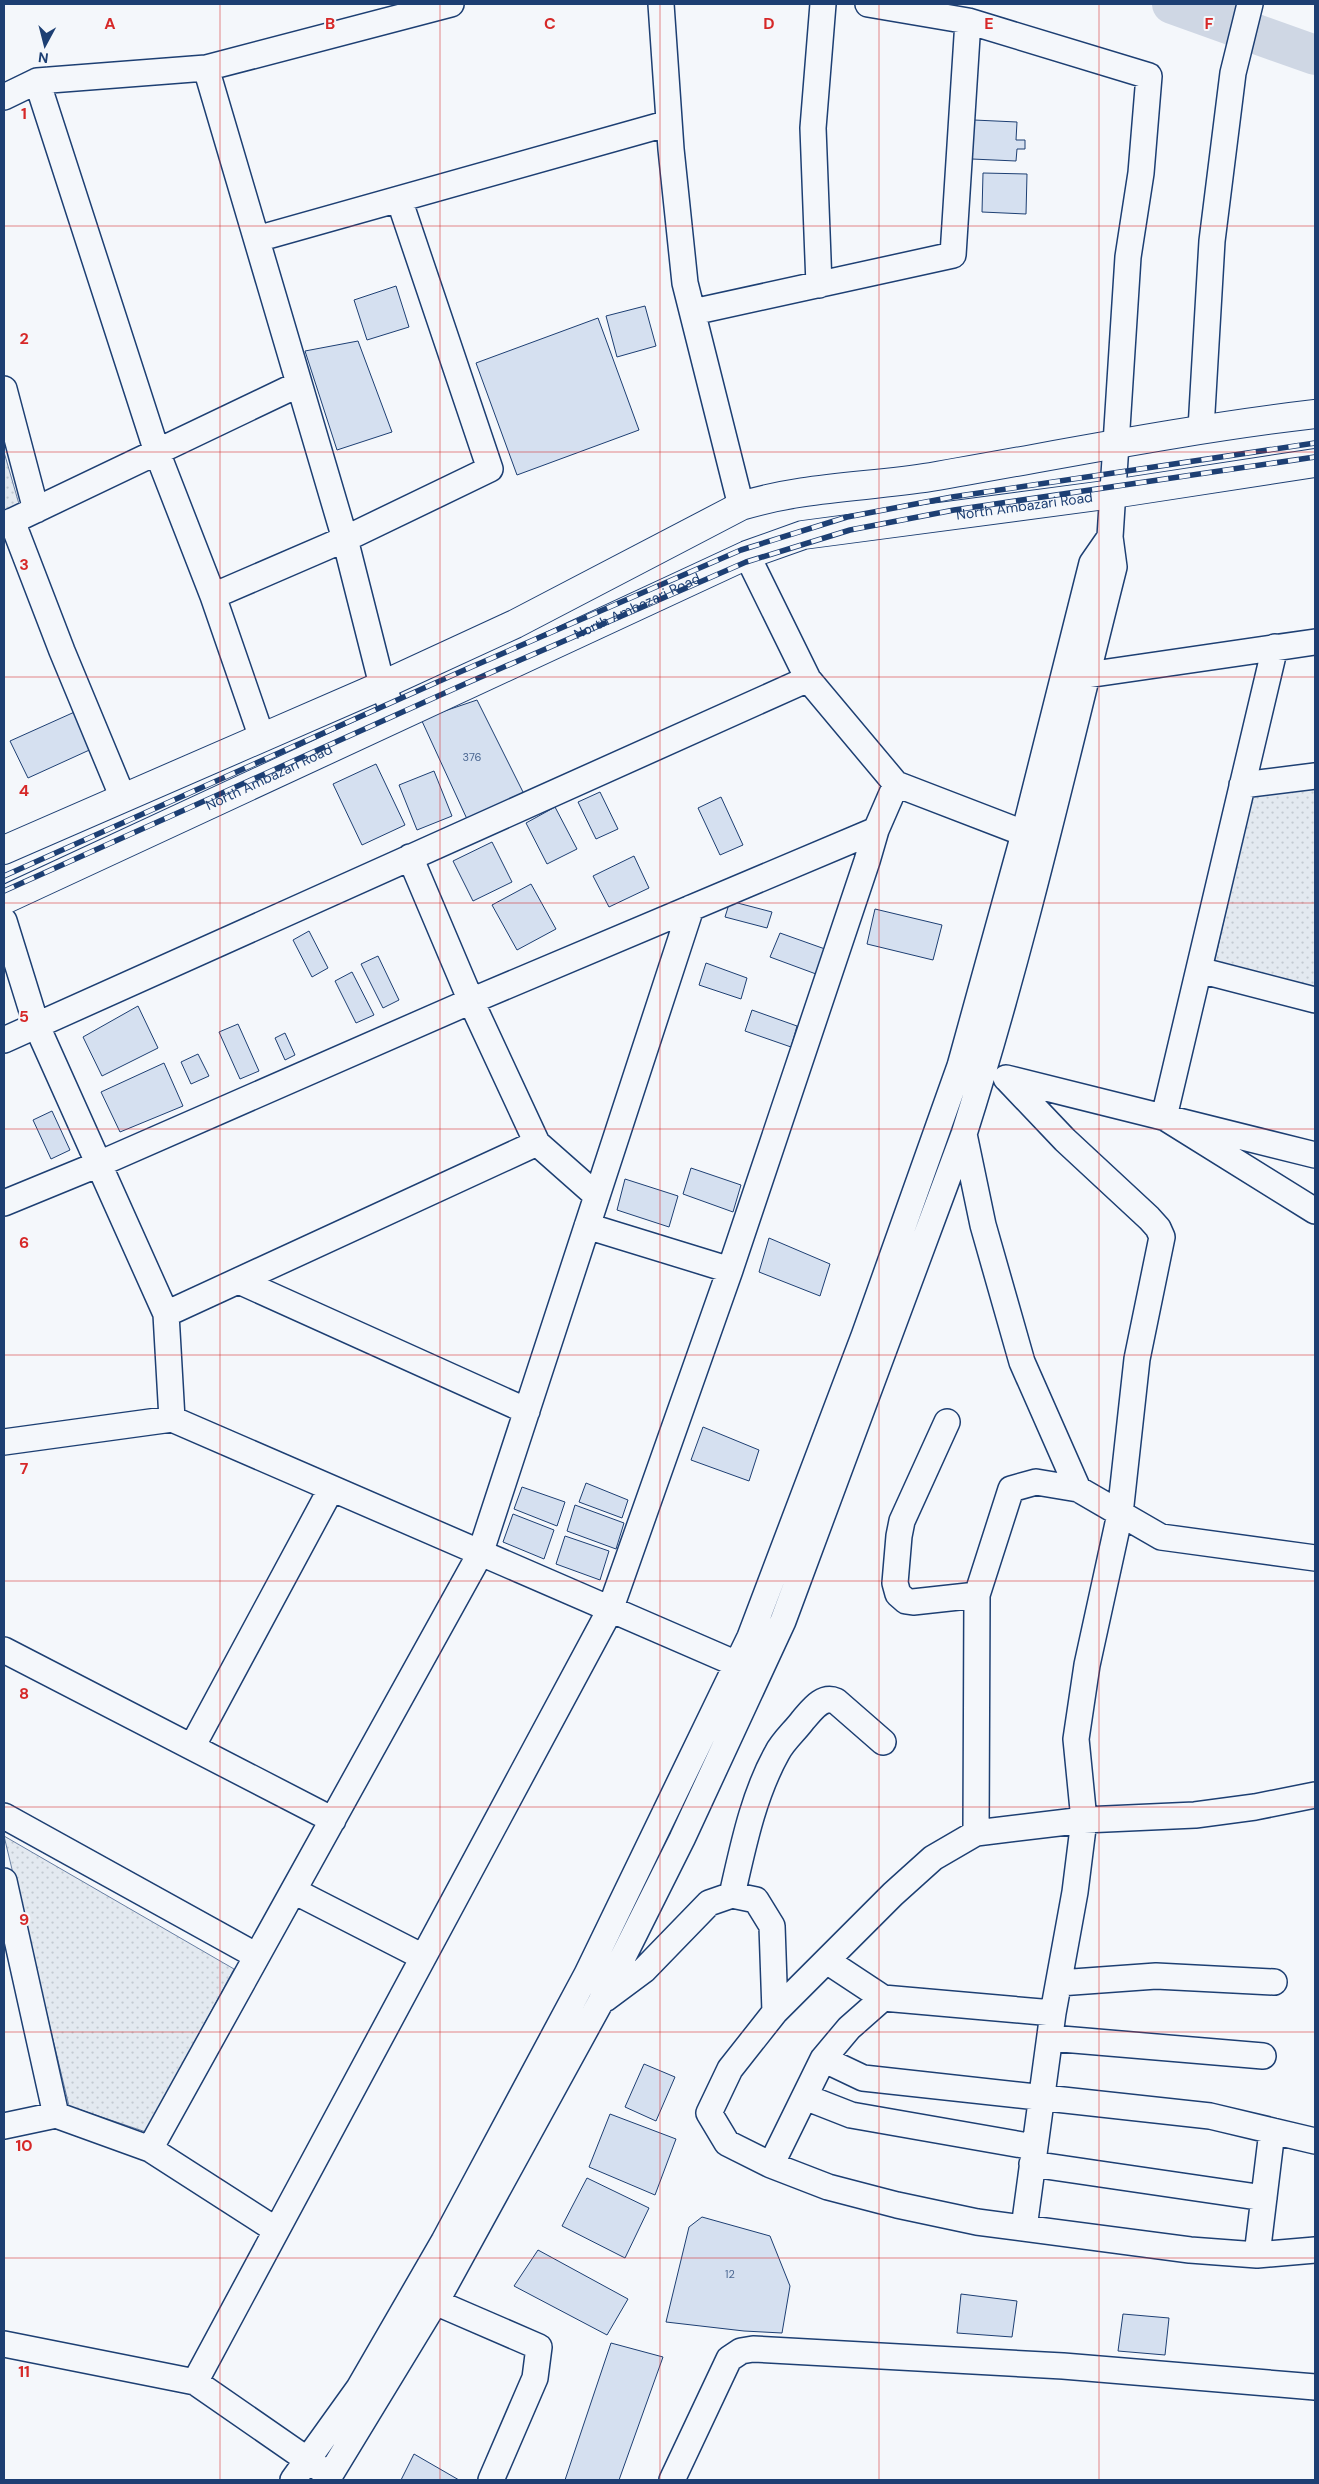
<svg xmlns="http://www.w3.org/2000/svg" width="1319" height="2484" font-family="'DM Sans',sans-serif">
<defs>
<pattern id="green-dots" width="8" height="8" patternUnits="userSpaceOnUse" patternTransform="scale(1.25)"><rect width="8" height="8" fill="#e3e9f0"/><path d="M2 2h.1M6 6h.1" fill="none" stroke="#c2c9d1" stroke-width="1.8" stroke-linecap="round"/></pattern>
</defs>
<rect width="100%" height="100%" fill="#f4f7fb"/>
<path fill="url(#green-dots)" stroke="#687fa3" d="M4,452L19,504L4,511Z
M1315,789V991L1214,964L1252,796Z
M4,1836L234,1969L146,2132L69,2106Z"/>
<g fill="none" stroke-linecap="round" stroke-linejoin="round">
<path stroke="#cfd7e4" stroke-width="40" d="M1172,4L1315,55"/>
</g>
<path fill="#d5e0f0" stroke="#1d3f73" d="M974,120L1017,122L1016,140H1025V149H1017L1016,161L972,159Z
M983,173L1027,174L1026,214L982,212Z
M396,286L409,327L367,340L354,300Z
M645,306L656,346L617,357L606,316Z
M598,318L639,430L517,475L476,363Z
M358,341L392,432L337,450L305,351Z
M477,700L525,796L467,819L421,719Z
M79,710L96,747L28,778L10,741Z
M376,764L405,825L362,845L333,784Z
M434,771L452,816L417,830L399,785Z
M600,792L618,829L596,839L578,802Z
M721,797L743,845L720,855L698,808Z
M555,807L577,849L547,864L526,823Z
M492,842L512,882L473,901L453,861Z
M634,856L649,888L609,907L593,876Z
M531,884L556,929L517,950L492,905Z
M730,901L772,912L767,928L725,917Z
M875,909L942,925L933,960L867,944Z
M309,931L328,968L312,977L293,940Z
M780,933L825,949L816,974L770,957Z
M378,956L399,1000L383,1008L361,964Z
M706,963L747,978L741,999L699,985Z
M352,972L374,1015L356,1023L335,981Z
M138,1006L158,1048L102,1076L83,1037Z
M752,1010L797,1026L791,1047L745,1031Z
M238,1024L259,1071L240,1079L219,1032Z
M285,1033L295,1055L285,1060L275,1038Z
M198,1054L209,1076L191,1084L181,1062Z
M164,1063L183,1106L120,1132L101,1092Z
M52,1111L70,1150L51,1159L33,1120Z
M691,1168L741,1185L733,1212L683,1194Z
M625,1179L678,1196L669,1227L617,1210Z
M769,1238L830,1264L820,1296L759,1272Z
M703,1427L759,1450L749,1481L691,1460Z
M586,1483L628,1500L622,1518L579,1502Z
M522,1487L565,1502L557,1526L514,1509Z
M575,1505L624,1523L616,1549L567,1531Z
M513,1514L554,1530L544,1559L503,1542Z
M565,1536L609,1551L600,1580L556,1564Z
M644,2064L675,2077L656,2121L625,2107Z
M610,2114L676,2139L655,2195L589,2167Z
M587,2178L649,2208L625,2258L562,2226Z
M702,2217L770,2236L790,2286L782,2333L744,2331L666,2322L689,2227Z
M538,2250L628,2299L607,2335L514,2286Z
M961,2294L1017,2301L1012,2337L957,2333Z
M1123,2314L1169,2318L1165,2355L1118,2351Z
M611,2343L663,2357L619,2480H565Z
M414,2454L459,2480H401Z"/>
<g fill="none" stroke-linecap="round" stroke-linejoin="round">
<defs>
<path id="minor" d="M661,4L671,149L685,283L741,506
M206,68L37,81L157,452L213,596L262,738
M4,97L37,81
M257,239L669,123
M819,285L813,128L823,4
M693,312L953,255L968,21L868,4
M4,389L36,510
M1201,429L1212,241L1233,73L1250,4
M12,521L62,651L123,798
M4,525L299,384
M747,555L808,679L896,784L1039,839
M213,596L345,539L490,469L399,199
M1275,647L1164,1117L1315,1211
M1087,675L1315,642
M396,718L382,685L345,539L206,68L451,4
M1242,785L1315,776
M410,857L471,1001L537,1143L597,1196
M4,921L36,1024L166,1314L172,1419
M1199,970L1315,1000
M4,1040L808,679
M1006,1078L1315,1155
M1007,1079L1065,1140L1149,1218L1158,1228L1162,1237L1137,1359L1120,1514L1087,1665L1076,1739L1084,1820L1075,1892L1053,2013L1024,2228
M964,1134L983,1225L1022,1362L1078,1489
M4,1203L99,1164L471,1001L876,830L896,784
M587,1226L730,1270
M239,1281L527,1411
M166,1314L537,1143
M947,1422L902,1521L899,1536L895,1583L898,1594L906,1601L913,1602L977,1595
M4,1442L172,1419L753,1671
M4,1650L333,1820
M192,1747L331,1489
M4,1816L257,1956
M976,1833L977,1595L1011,1489L1036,1482L1078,1489L1161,1537L1315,1558
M4,1881L56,2115
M294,1891L423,1957
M732,1895C743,1847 753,1796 777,1753C783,1741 795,1731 803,1720C812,1710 822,1695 836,1701L883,1742
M827,1961L883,1998
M1059,1983L1156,1976L1274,1982
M605,1999L644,1970L709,1903L732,1895L756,1900L772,1926L775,2012L730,2069L709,2113L727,2143L771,2165L828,2187L897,2205L977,2222L1190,2250L1257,2255L1315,2250
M775,2012L893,1894L933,1858L976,1833L1084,1820L1195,1815L1255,1807L1315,1795
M1050,2038L1263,2056
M823,2059L863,2078L1210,2116L1315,2141
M805,2097L851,2115L1034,2147
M4,2126L56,2115L150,2149L276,2230
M150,2149L480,1554L691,908
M1032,2164L1264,2198
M771,2165L823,2059L849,2028L883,1998L1053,2013
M1257,2255L1272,2131
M435,2302L539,2347L535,2378L491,2480
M4,2344L195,2382L322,2470
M195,2382L610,1610L730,1270L867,861L876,830
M293,2480L359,2388L444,2241L587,1974L750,1637L864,1336L960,1066L1024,834L1092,563L1110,537
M327,2480L442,2291L600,2003L682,1839L783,1621L964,1134C1023,948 1066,757 1114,567L1110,537L1128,257L1141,173L1149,76L968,21
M672,2480L729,2359L741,2351L753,2349L1063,2366L1315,2387"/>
<g id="major">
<path d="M4,850L376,688L515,624L741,506C802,487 868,487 931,477C1059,455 1186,429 1315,414"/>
<path id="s1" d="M4,900L747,555L803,535L1113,494L1315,463"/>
</g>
</defs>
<use href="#minor" stroke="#1d3f73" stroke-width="28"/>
<use href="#major" stroke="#1d3f73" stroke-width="30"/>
<use href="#minor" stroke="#f4f7fb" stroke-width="25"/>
<use href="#major" stroke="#f4f7fb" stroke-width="28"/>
<defs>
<path id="rail" d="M4,876L462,671L741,550L847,517L952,497L1315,443
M4,891L467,683L746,562L850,530L954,510L1315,457"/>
</defs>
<use href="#rail" stroke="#1d3f73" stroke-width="5.5"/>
<use href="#rail" stroke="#f4f7fb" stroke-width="4" stroke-dasharray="11" stroke-linecap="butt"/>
</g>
<path fill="none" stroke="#d62828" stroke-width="1" stroke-opacity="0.55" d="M220,4V2480M440,4V2480M660,4V2480M879,4V2480M1099,4V2480M4,226H1315M4,452H1315M4,677H1315M4,903H1315M4,1129H1315M4,1355H1315M4,1581H1315M4,1807H1315M4,2032H1315M4,2258H1315"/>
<g text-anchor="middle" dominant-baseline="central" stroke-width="4" stroke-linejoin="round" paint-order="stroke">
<g font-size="11" fill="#4b6792">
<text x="472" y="757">376</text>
<text x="730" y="2274">12</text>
</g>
<g font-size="14" fill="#1d3f73" stroke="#f4f7fb">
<text stroke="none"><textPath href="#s1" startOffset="1102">North Ambazari Road</textPath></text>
<text stroke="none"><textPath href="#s1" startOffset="698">North Ambazari Road</textPath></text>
<text stroke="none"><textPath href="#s1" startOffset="292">North Ambazari Road</textPath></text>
</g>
</g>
<g font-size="16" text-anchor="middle" font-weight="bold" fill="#d62828" stroke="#f4f7fb" stroke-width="4" stroke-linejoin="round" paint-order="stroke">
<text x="110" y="29">A</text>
<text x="330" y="29">B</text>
<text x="550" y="29">C</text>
<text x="769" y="29">D</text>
<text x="989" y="29">E</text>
<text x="1209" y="29">F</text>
<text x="24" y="119">1</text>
<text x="24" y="344">2</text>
<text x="24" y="570">3</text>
<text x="24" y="796">4</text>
<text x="24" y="1022">5</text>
<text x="24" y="1248">6</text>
<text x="24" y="1474">7</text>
<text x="24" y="1699">8</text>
<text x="24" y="1925">9</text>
<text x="24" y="2151">10</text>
<text x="24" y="2377">11</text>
</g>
<rect width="1319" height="2484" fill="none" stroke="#1d3f73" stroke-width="10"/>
<g transform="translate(45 45) rotate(187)" stroke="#f4f7fb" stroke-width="4" paint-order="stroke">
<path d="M0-4L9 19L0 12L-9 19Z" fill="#1d3f73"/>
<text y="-8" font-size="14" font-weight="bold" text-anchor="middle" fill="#1d3f73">N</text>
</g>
</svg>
